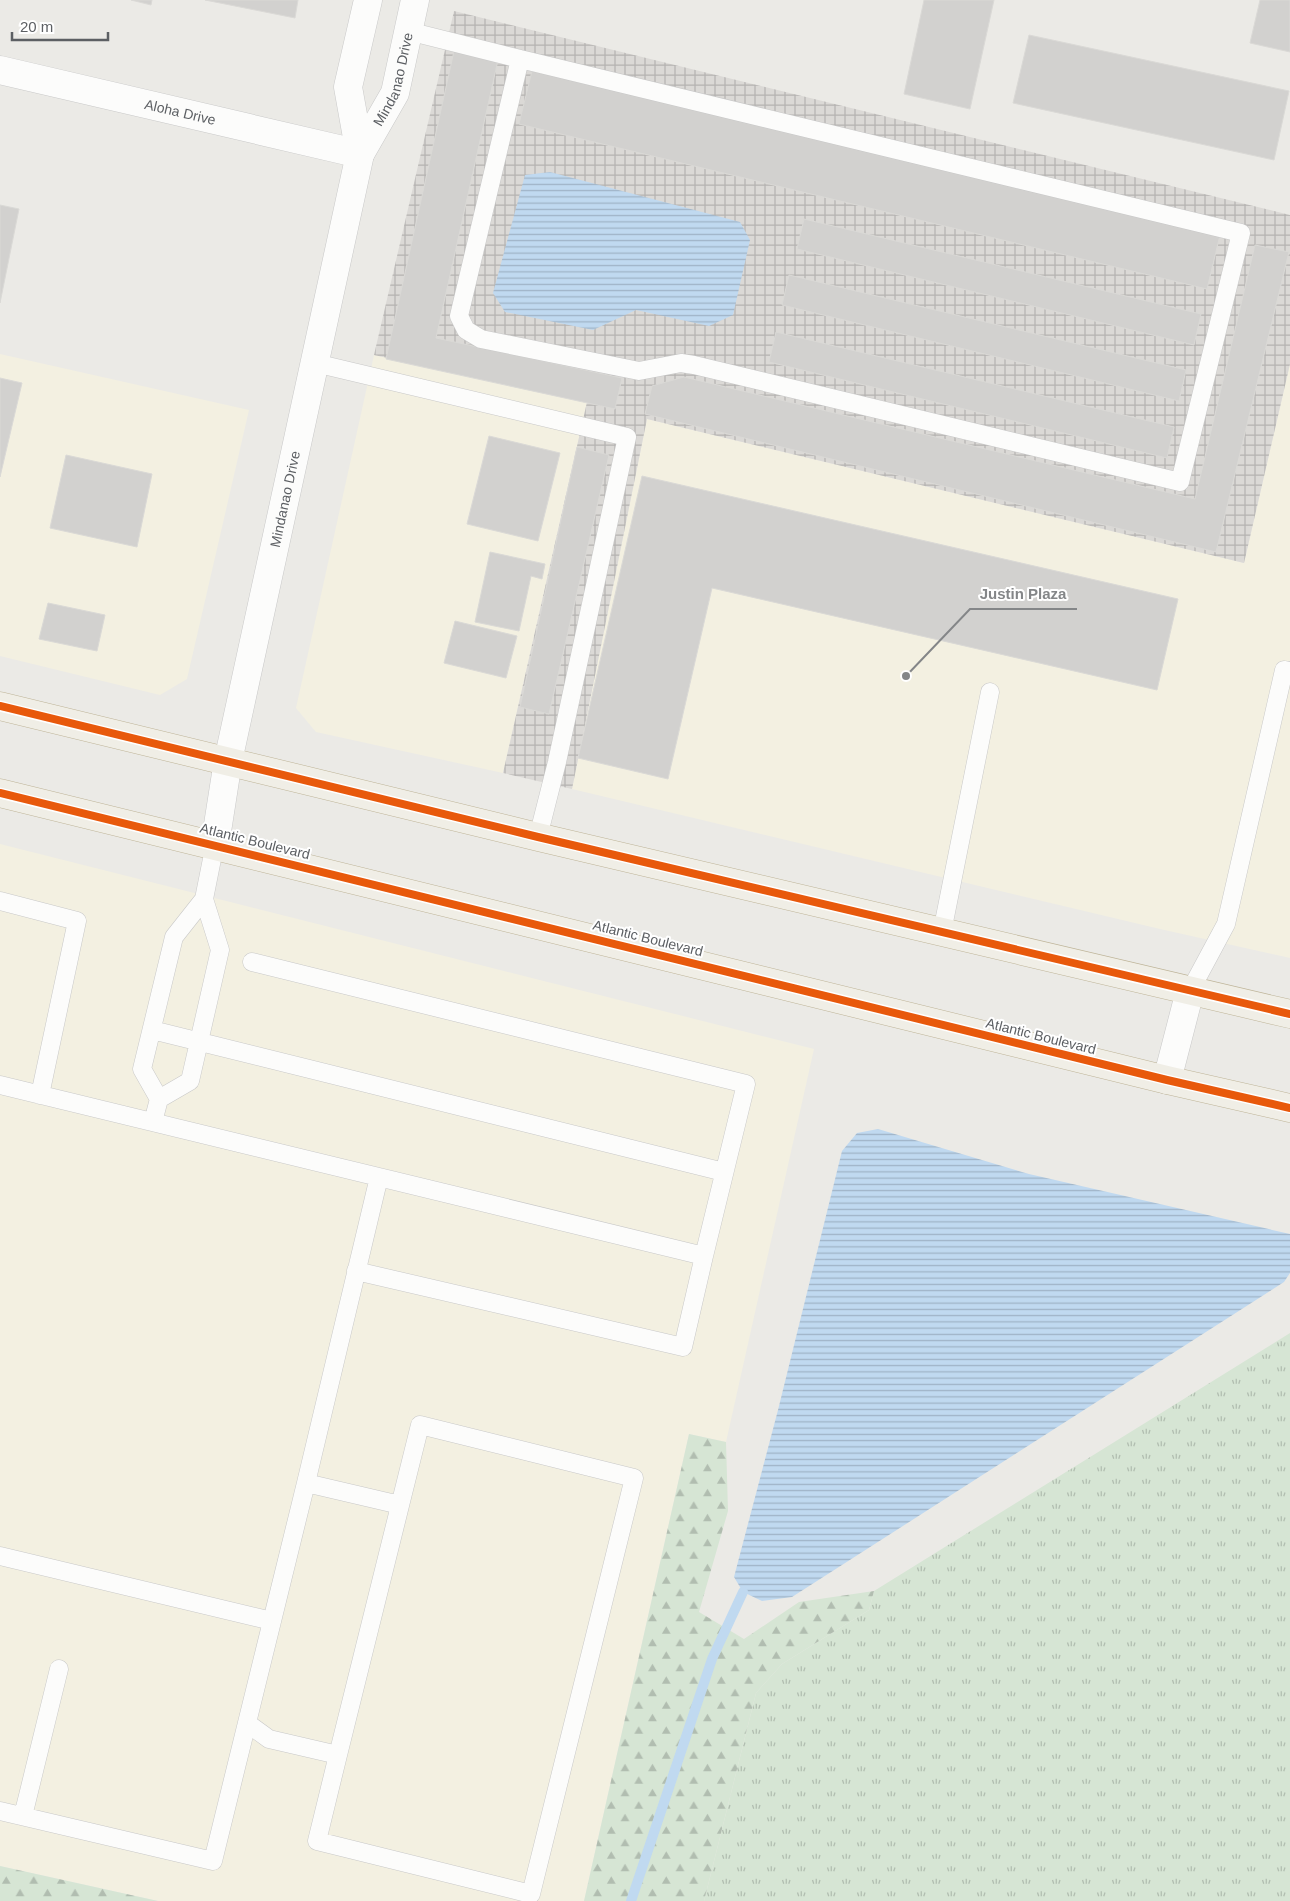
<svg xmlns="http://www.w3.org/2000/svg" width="1290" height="1901" font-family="Arial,sans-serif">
<defs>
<pattern id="industrial-grid" width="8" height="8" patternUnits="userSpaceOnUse" patternTransform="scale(1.25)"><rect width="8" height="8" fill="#dbd9d6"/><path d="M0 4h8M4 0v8" fill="none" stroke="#b5b3b1"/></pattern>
<pattern id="grass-tufts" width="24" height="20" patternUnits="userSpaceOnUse" patternTransform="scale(1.25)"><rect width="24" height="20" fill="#d6e5d4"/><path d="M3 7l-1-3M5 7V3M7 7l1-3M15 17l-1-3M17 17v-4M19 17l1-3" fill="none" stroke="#b1bdb0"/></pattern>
<pattern id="forest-firs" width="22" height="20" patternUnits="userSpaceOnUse" patternTransform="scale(1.25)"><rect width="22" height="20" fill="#d6e5d4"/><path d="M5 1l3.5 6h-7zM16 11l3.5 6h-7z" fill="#b1bdb0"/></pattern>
<pattern id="water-rules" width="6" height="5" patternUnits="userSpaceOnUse" patternTransform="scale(1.25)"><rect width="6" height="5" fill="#c0d9f0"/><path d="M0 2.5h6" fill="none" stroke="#9fb3c6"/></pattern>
</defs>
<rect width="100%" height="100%" fill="#ebeae6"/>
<path fill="#f3f0e1" d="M0,354L249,410L187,679L160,695L0,656Z
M374,355L587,402L503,773L316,732L296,708Z
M1290,364V958L1160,929L572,789L647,419L1244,563Z
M0,844L814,1049L726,1442L689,1434L584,1901H158L0,1866Z"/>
<path fill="url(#industrial-grid)" d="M454,11L1290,215V364L1244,563L647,419L572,789L503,773L587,402L374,355Z"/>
<path fill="url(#grass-tufts)" d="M1290,1333V1901H704L756,1693L782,1664L869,1610L874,1591Z"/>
<path fill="url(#forest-firs)" d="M689,1434L726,1442L728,1511L699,1612L744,1639L799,1602L874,1591L869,1610L782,1664L756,1693L704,1901H584Z
M0,1866L158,1901H0Z"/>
<path fill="url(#water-rules)" d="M550,172L740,222L750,240L733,315L709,326L636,310L593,330L505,312L493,293L525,175Z
M878,1129L1029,1174L1290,1234V1273L1284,1282L792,1597L762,1601L743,1592L734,1577L778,1410L842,1151L857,1133Z"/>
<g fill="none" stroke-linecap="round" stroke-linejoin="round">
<path stroke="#c0d9f0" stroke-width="10" d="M631,1901L712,1659L743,1592"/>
</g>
<path fill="#d2d1cf" stroke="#dad9d6" d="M131,0H152L151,5Z
M205,0H298L295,18Z
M924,0H994L970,109L904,94Z
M1260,0H1290V52L1250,43Z
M1029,35L1289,91L1274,160L1013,103Z
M454,51L498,60L436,338L622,378L615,409L386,359Z
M532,71L1220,235L1207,289L519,124Z
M0,205L19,209L0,303Z
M804,219L1201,314L1194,345L797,249Z
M1255,245L1289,252L1216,552L645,414L652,386L684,377L1195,499Z
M789,275L1186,370L1179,401L782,305Z
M776,332L1174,427L1167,458L769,362Z
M0,378L22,383L0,477Z
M489,436L560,453L538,541L467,524Z
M577,447L609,455L549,714L520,707Z
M66,455L152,474L137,547L50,528Z
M642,476L1178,599L1157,690L712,588L668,779L578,758Z
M490,552L545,564L542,579L531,576L519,631L475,622Z
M48,603L105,615L97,651L39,639Z
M455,621L517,636L506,678L444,663Z"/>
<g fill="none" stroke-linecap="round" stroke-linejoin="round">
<defs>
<path id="service" d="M408,31L520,59L459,316L466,330L481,339L639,371L681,363L694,365L1180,482L1241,233L520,59
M315,363L627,437L557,762L538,837
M0,901L77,921L40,1095
M942,932L990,692
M1190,991L1226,924L1284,670L1290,671
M152,1030L724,1172
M0,1085L704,1256L746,1084L252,962
M159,1099L190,1081L220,950L204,899
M153,1122L159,1099L142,1069L174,937L204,899L215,844
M356,1271L683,1347L704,1256
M306,1483L400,1505
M0,1556L272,1621
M247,1723L269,1739L338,1755L317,1841L531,1894L634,1478L420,1425L338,1755
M0,1811L213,1861L306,1483L379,1177
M23,1816L59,1669"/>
<g id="minor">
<path id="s1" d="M0,70L360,154"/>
<path d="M360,154L348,87L368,0"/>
<path id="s2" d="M215,844L228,761L360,154L395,93L415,0"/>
<path d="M1167,1080L1190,991"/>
</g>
<path id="trunk" d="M0,706L538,837L1290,1014
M0,793L1167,1080L1290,1108"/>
</defs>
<use href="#service" stroke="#c8c8c8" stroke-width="19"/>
<use href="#minor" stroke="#c8c8c8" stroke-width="29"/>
<use href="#trunk" stroke="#beb498" stroke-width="29"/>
<use href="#service" stroke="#fcfcfb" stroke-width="18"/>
<use href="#minor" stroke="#fcfcfb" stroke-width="28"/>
<use href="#trunk" stroke="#f0eee6" stroke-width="28"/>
<defs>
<path id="cycleway" d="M0,706L538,837L1290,1014
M0,793L1167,1080L1290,1108"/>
</defs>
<use href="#cycleway" stroke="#fff" stroke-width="11"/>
<use href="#cycleway" stroke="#e8590c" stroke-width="8"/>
</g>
<g text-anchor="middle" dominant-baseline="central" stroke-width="4" stroke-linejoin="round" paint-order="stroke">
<g font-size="14" fill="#5c5f63" stroke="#fff">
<text stroke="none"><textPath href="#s2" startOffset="788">Mindanao Drive</textPath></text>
<text stroke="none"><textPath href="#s1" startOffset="185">Aloha Drive</textPath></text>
<text stroke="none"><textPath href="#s2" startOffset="352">Mindanao Drive</textPath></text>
<text transform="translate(255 841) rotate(14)">Atlantic Boulevard</text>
<text transform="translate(648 938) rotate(14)">Atlantic Boulevard</text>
<text transform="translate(1041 1036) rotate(14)">Atlantic Boulevard</text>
</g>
</g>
<path fill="none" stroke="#848688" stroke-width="2" d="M906 676L970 609H1077"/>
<circle fill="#848688" stroke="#fff" stroke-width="2" cx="906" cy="676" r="5"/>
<g font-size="15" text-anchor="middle" font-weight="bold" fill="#848688" stroke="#fff" stroke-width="4" stroke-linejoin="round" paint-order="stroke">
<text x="1023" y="599">Justin Plaza</text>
</g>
<path d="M12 32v8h96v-8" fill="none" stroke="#5c5f63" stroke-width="2.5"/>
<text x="20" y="32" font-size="15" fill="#5c5f63" stroke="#ffffff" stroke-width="4" paint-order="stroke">20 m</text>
</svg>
